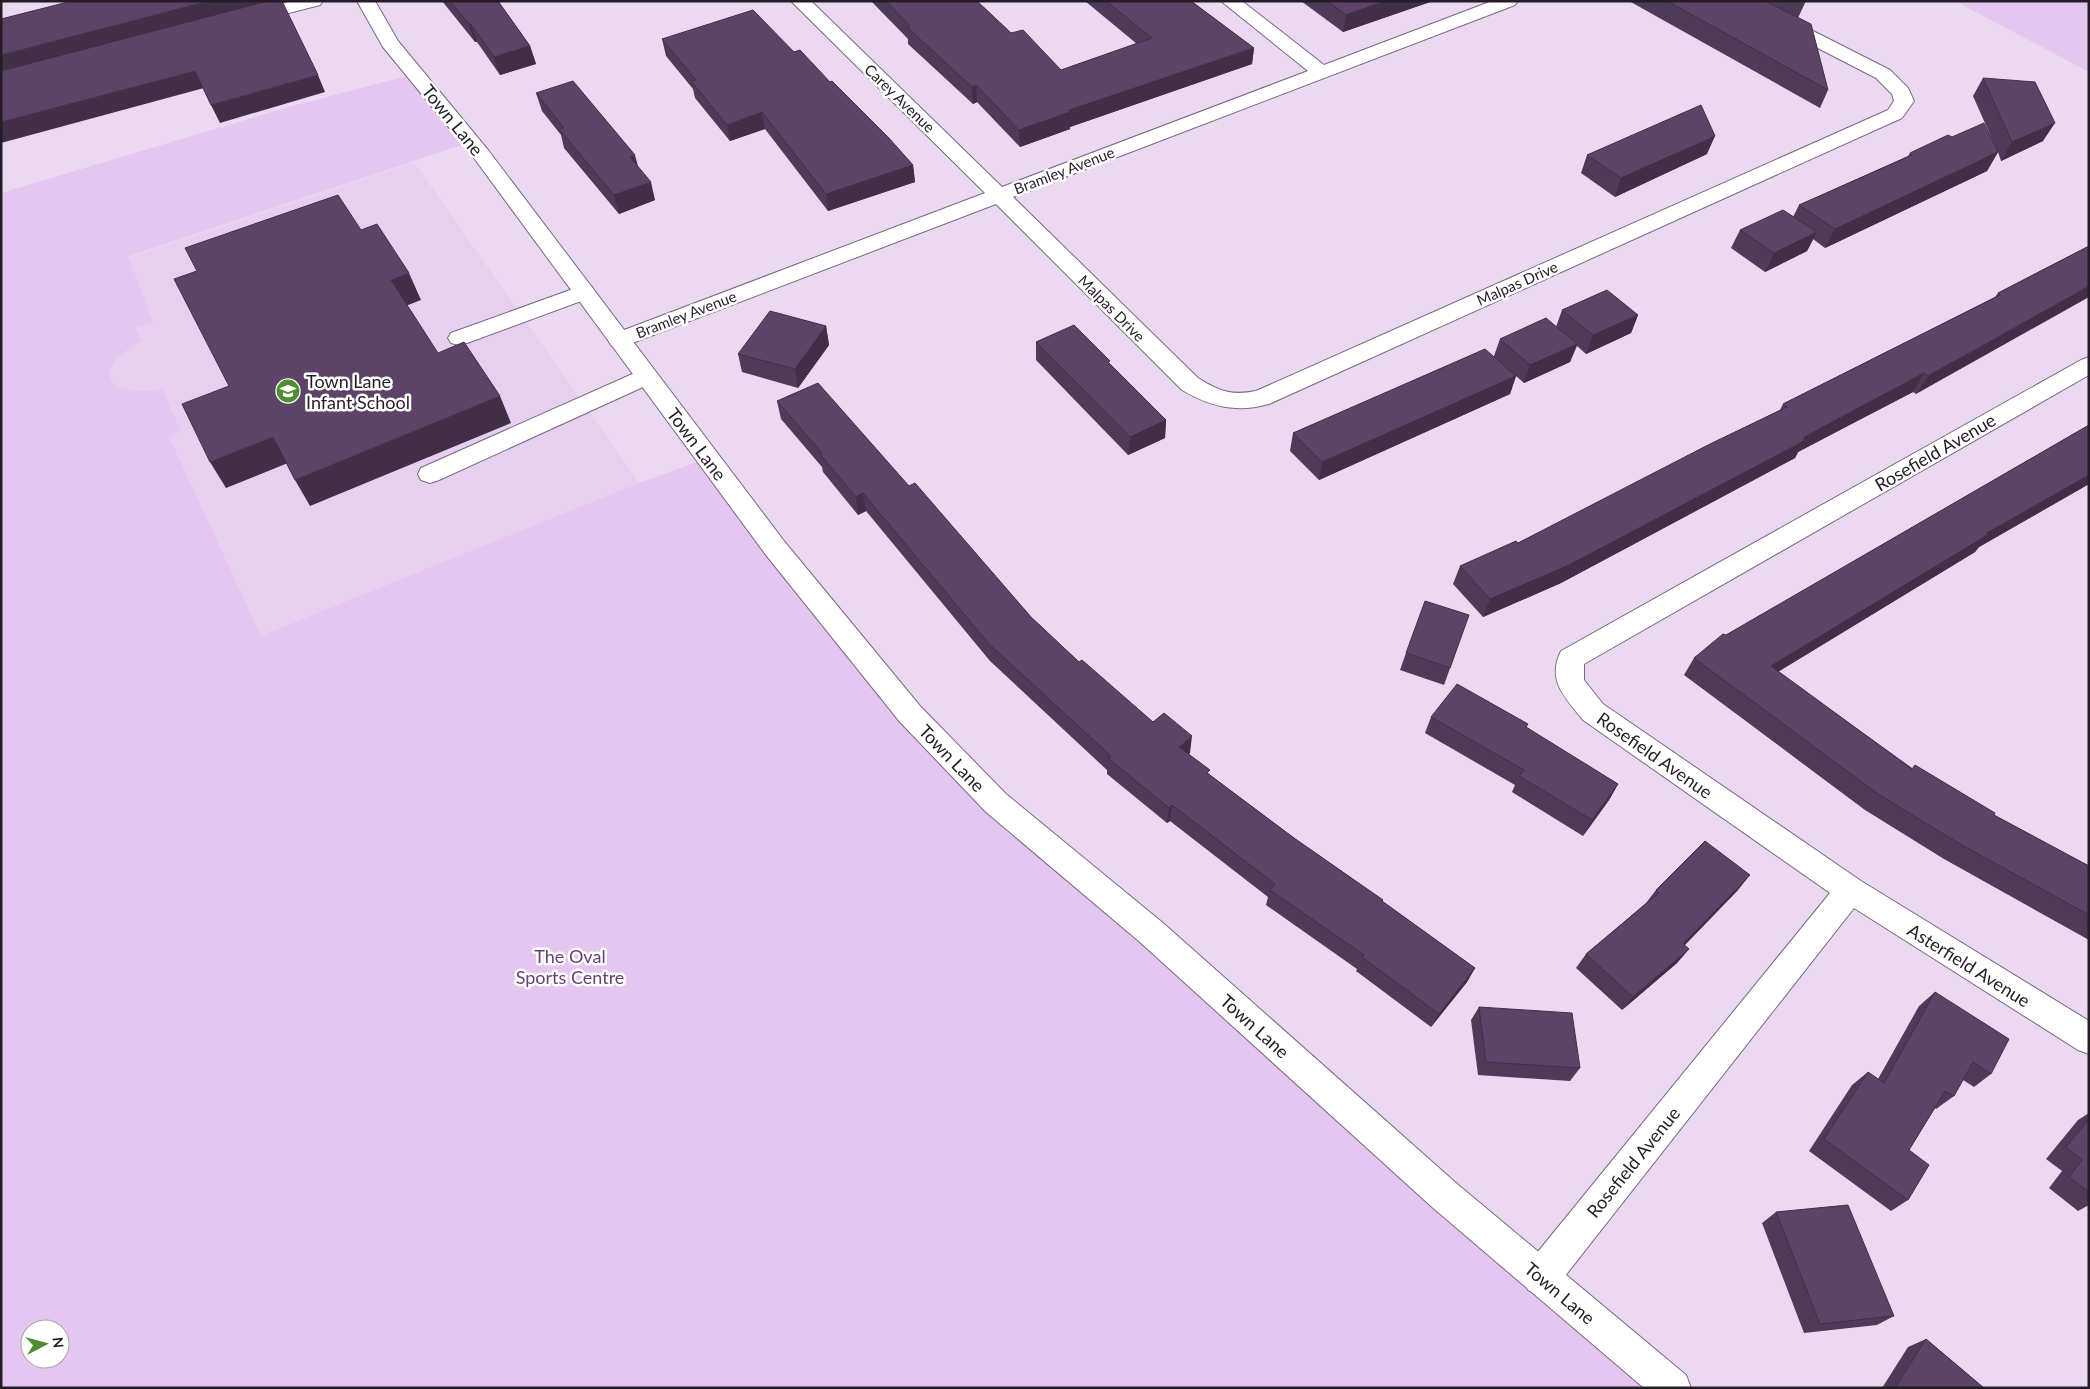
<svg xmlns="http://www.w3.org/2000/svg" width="2090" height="1389" font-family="Lato,sans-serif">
<rect width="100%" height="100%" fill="#ebd9f2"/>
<path fill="#e6cfef" d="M414,162L639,483L1,751V299Z"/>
<path fill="#e4c6f0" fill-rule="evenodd" d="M1955,1H2089V72Z
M415,74L471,142L128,256L153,323L134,328L142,341C88,368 106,400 162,389L181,431L169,437L261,636L639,483L708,458L910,714L1673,1388H1V193L292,106ZM30,1329H60V1359H30Z"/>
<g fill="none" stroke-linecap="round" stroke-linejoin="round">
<defs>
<path id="service" d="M584,285L592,287L595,292L592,297L467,343L459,345L451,343L448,338L451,333Z
M646,368L654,370L658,376L654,382L439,480L430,483L421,480L418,474L421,468Z"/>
<path id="minor" d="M292,1H323L320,5L250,23L244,22L241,18L244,14Z
M791,1H811L1002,187L1308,71L1221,1H1242L1324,65L1492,1H1518L1515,5L1013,197L1198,378C1219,391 1231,396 1256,391L1888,110L1894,101L1892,94L1876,78L1734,5L1731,1H1754L1890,70L1908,88L1914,101L1902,118L1269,404C1236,413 1211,407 1182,390L996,204L627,345L619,348L611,345L608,340L611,335L985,193Z
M2089,357V375L1584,664V680L1603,704L1861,881L2089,1021V1054L2078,1050L1854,908L1554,1290L1541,1295L1528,1290L1523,1277L1528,1264L1830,893L1583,720C1566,698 1546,681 1561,651L2081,360Z"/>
<path id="secondary" d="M357,1H375L398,41L488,150L784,541L920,706L1006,794L1163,923L1456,1183L1686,1375L1691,1388H1644L1432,1207L1141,943L986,812L900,722L766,555L474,158L383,47Z"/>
</defs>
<use href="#service" stroke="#7a6980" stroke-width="2"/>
<use href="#minor" stroke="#7a6980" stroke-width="2"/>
<use href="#secondary" stroke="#7a6980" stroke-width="2"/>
<use href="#service" fill="#fff" fill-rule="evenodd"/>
<use href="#minor" fill="#fff" fill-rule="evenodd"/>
<use href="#secondary" fill="#fff" fill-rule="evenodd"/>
</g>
<path fill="#503a59" d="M442,1H498L530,46L536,64L500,75L477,42H475Z
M871,1H977L1011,33L1061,70L1137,44L1085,1H1191L1254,48L1252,64L1070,127V129L1020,147L977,102L973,104L908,44V39Z
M1301,1H1433L1343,32Z
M1629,1H1805V3L1798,18L1828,90L1820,108Z
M662,39L794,52L830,82L913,165L915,182L828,211L765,129L730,141L695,98L693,89L666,56Z
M1983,78L2043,141L2001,161L1998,152L1987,171L1825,248L1813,239L1807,251L1765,272L1731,248L1740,230L1793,217L1799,205L1908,156L1910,153L1996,148L1973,96Z
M536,93L638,167L655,200L619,214L564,148L561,135L542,111Z
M1707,154L1615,197L1581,173L1587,155Z
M2089,246L1916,394L1913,392L1849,425L1798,452L1795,458L1561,583L1483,617L1453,584L1460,566L1518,543L1780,410L1783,404L1995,297L1998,293Z
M1562,310L1638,315L1631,333L1586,354L1577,346L1570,362L1524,383L1516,376L1510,394L1319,480L1290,451L1293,433L1494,356L1500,339L1556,327Z
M826,326L829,345L798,388L742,372L738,354Z
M1036,342L1166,420L1165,438L1128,455L1036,360Z
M777,401L909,486L1031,617L1079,662L1190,753L1188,754L1209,774L1294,838L1383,900V902L1475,968L1467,982L1431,1027L1356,971L1357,969L1266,905L1268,897L1170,821L1167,823L1107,774V770L990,661L866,511L858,515L823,472L822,467L781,419Z
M2089,425V484L1979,547L1975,552L1778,672L1912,768L1994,815L2089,866V940L1944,859L1865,810L1684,675L1694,658L1726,635Z
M1469,615L1444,685L1400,670L1406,653Z
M1431,717L1526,728L1618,784L1609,800L1583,836L1512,792L1515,785L1425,733Z
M1656,890H1738L1685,945L1689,949L1677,963L1622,1010L1576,968L1586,954L1646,903Z
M1935,992L1991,1074L1974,1087L1963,1080L1954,1096L1936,1109L1935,1108L1909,1150L1908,1200L1891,1211L1809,1151L1852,1085L1868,1072L1878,1079L1919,1006Z
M1479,1007L1580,1068L1570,1081L1478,1075L1471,1020Z
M2089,1113V1205L2078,1211L2049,1188L2062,1171L2046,1159L2078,1120Z
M1776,1212L1894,1316L1877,1325L1804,1333L1762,1223Z
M1926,1339L1984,1388H1882L1908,1347Z"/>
<path fill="#412f48" d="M209,1H282L1,76V55Z
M1386,1H1433L1343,32L1346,15Z
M469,24H471L477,42H475Z
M530,46L536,64L500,75L494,57Z
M1254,48L1252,64L1070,127V129L1020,147L1019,130L1069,110Z
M195,71L204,88L1,143V122Z
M318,75L325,92L220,123L211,105Z
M976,85L977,102L973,104L972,87Z
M762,112L765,129L730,141L727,125Z
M2055,123L2043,141L2001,161L2012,142Z
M1715,136L1707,154L1615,197L1621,178Z
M1998,152L1987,171L1825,248L1835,229Z
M635,155L640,174L630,157Z
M913,165L915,182L828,211L826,194Z
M651,182L655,200L619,214L614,195Z
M1817,232L1807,251L1765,272L1774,253Z
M409,273L421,300L403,307L391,280Z
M2089,286V297L1916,394L1928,376Z
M1638,315L1631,333L1586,354L1593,335Z
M826,326L829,345L798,388L795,369Z
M1577,344L1570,362L1524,383L1530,365Z
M1924,373L1913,392L1798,452L1795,458L1561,583L1483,617L1490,599L1803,438Z
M1516,376L1510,394L1319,480L1322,462Z
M500,396L511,423L310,506L295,480Z
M1166,420L1165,438L1128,455L1130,437Z
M273,437L288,463L226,488L210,462Z
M2089,475V484L1979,547L1975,552L1759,683L1771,666L1987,533Z
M863,493L866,511L858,515L856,497Z
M1192,736L1190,753L1177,763L1179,747Z
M1618,784L1609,800L1583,836L1592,820Z
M1172,805L1170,821L1167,823L1169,808Z
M1750,875L1738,890L1672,958L1683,944Z
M1689,949L1677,963L1622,1010L1633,997Z
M1475,968L1467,982L1431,1027L1439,1014Z"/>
<path fill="#5d4367" stroke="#412f48" d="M72,1H209L1,55V19Z
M268,1H282L318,75L211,105L195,71L1,122V71Z
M450,1H498L530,46L494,57L471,24H469Z
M886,1H977L1011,33L1023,30L1061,70L1152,38L1106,1H1191L1254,48L1069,110L1070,112L1019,130L976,85L972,87L907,27L910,26Z
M1327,1H1386L1346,15Z
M1667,1H1765L1811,24L1828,90Z
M753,10L794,52L800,50L830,82L832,81L888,137L913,165L826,194L762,112L727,125L691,81L696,80L662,39Z
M1983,78L2035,82L2055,123L2012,142Z
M573,81L635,155L630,157L651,182L614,195L559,129L564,128L536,93Z
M1701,105L1715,136L1621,178L1587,155Z
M1984,123L1998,152L1835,229L1799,205L1912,155L1910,153L1948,135L1952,137Z
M338,195L361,230L377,224L409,273L391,280L438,353L464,342L500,396L295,480L273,437L210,462L182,404L229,386L174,279L197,271L185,248Z
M1783,210L1817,232L1774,253L1740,230Z
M2089,246V286L1928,376L1924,373L1860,407L1803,438L1806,440L1569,565L1490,599L1460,566L1516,541L1518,543L1710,444L1787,407L1783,404L2000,295L1998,293Z
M1607,290L1638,315L1593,335L1562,310Z
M770,311L826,326L795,369L738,354Z
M1546,318L1577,344L1530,365L1500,339Z
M1074,325L1110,361L1108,362L1166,420L1130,437L1036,342Z
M1485,349L1516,376L1322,462L1293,433Z
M818,383L909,486L915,483L1031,617L1079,662L1082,660L1153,722L1164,713L1192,736L1179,747L1210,770L1207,773L1294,838L1383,900L1382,901L1475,968L1439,1014L1362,957L1364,955L1270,890L1275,884L1172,805L1169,808L1108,758L1111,756L989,644L863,493L856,497L820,454L822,453L777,401Z
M2089,425V475L1987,533L1989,534L1771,666L1912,769L1915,765L1995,813L1994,815L2089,866V915L1960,844L1878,794L1694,658L1723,634L1726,635Z
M1425,601L1469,615L1450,668L1406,653Z
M1457,684L1528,724L1526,727L1618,784L1592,820L1519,776L1524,770L1431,717Z
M1705,841L1750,875L1683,944L1689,949L1633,997L1586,954L1659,893L1656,890Z
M1935,992L2009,1039L1991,1074L1973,1062L1954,1096L1945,1091L1909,1150L1929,1165L1908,1200L1824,1139L1868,1072L1884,1083Z
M1479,1007L1572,1013L1580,1068L1486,1062Z
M2089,1119V1192L2069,1177L2082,1160L2066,1147Z
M1848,1205L1894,1316L1820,1324L1776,1212Z
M1926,1339L1984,1388H1895Z"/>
<defs>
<symbol id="school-disc" viewBox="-11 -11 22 22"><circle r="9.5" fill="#4f8e2f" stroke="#fff"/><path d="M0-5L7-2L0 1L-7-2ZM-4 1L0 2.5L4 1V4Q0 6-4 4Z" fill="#fff"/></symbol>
</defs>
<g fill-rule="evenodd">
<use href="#school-disc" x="274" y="377" width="28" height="28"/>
</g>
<g text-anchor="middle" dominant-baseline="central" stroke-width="5" stroke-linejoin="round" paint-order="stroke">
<g font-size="15" fill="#241d26" stroke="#fff">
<text transform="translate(900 98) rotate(44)">Carey Avenue</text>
<text transform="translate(1064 170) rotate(-21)">Bramley Avenue</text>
<text transform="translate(1517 283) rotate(-24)">Malpas Drive</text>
<text transform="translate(1112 308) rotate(45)">Malpas Drive</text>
<text transform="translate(686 314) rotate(-21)">Bramley Avenue</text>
</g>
<g font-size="18" fill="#241d26" stroke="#fff">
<text transform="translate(453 120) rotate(51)">Town Lane</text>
<text transform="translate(697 444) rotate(53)">Town Lane</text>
<text transform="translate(1935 452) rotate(-30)">Rosefield Avenue</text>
<text transform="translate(1655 755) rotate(35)">Rosefield Avenue</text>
<text transform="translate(952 758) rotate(46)">Town Lane</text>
<text transform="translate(1969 965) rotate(32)">Asterfield Avenue</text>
<text transform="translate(1255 1026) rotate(42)">Town Lane</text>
<text transform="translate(1633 1162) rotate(-51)">Rosefield Avenue</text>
<text transform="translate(1560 1293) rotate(40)">Town Lane</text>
</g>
<g font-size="18" fill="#241d26" stroke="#fff" text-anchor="start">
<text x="306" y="381">Town Lane<tspan x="306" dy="21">Infant School</tspan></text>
</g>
<g font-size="18" fill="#663f74" stroke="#fff">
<text x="570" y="956">The Oval<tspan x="570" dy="21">Sports Centre</tspan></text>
</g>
</g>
<rect width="2090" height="1389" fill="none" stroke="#241d26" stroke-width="5"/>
<g transform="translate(45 1344) rotate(84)"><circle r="24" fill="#ffffff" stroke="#a7a5a8"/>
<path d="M0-4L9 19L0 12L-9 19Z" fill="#4f8e2f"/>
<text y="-8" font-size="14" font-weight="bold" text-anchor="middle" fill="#241d26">N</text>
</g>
</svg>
